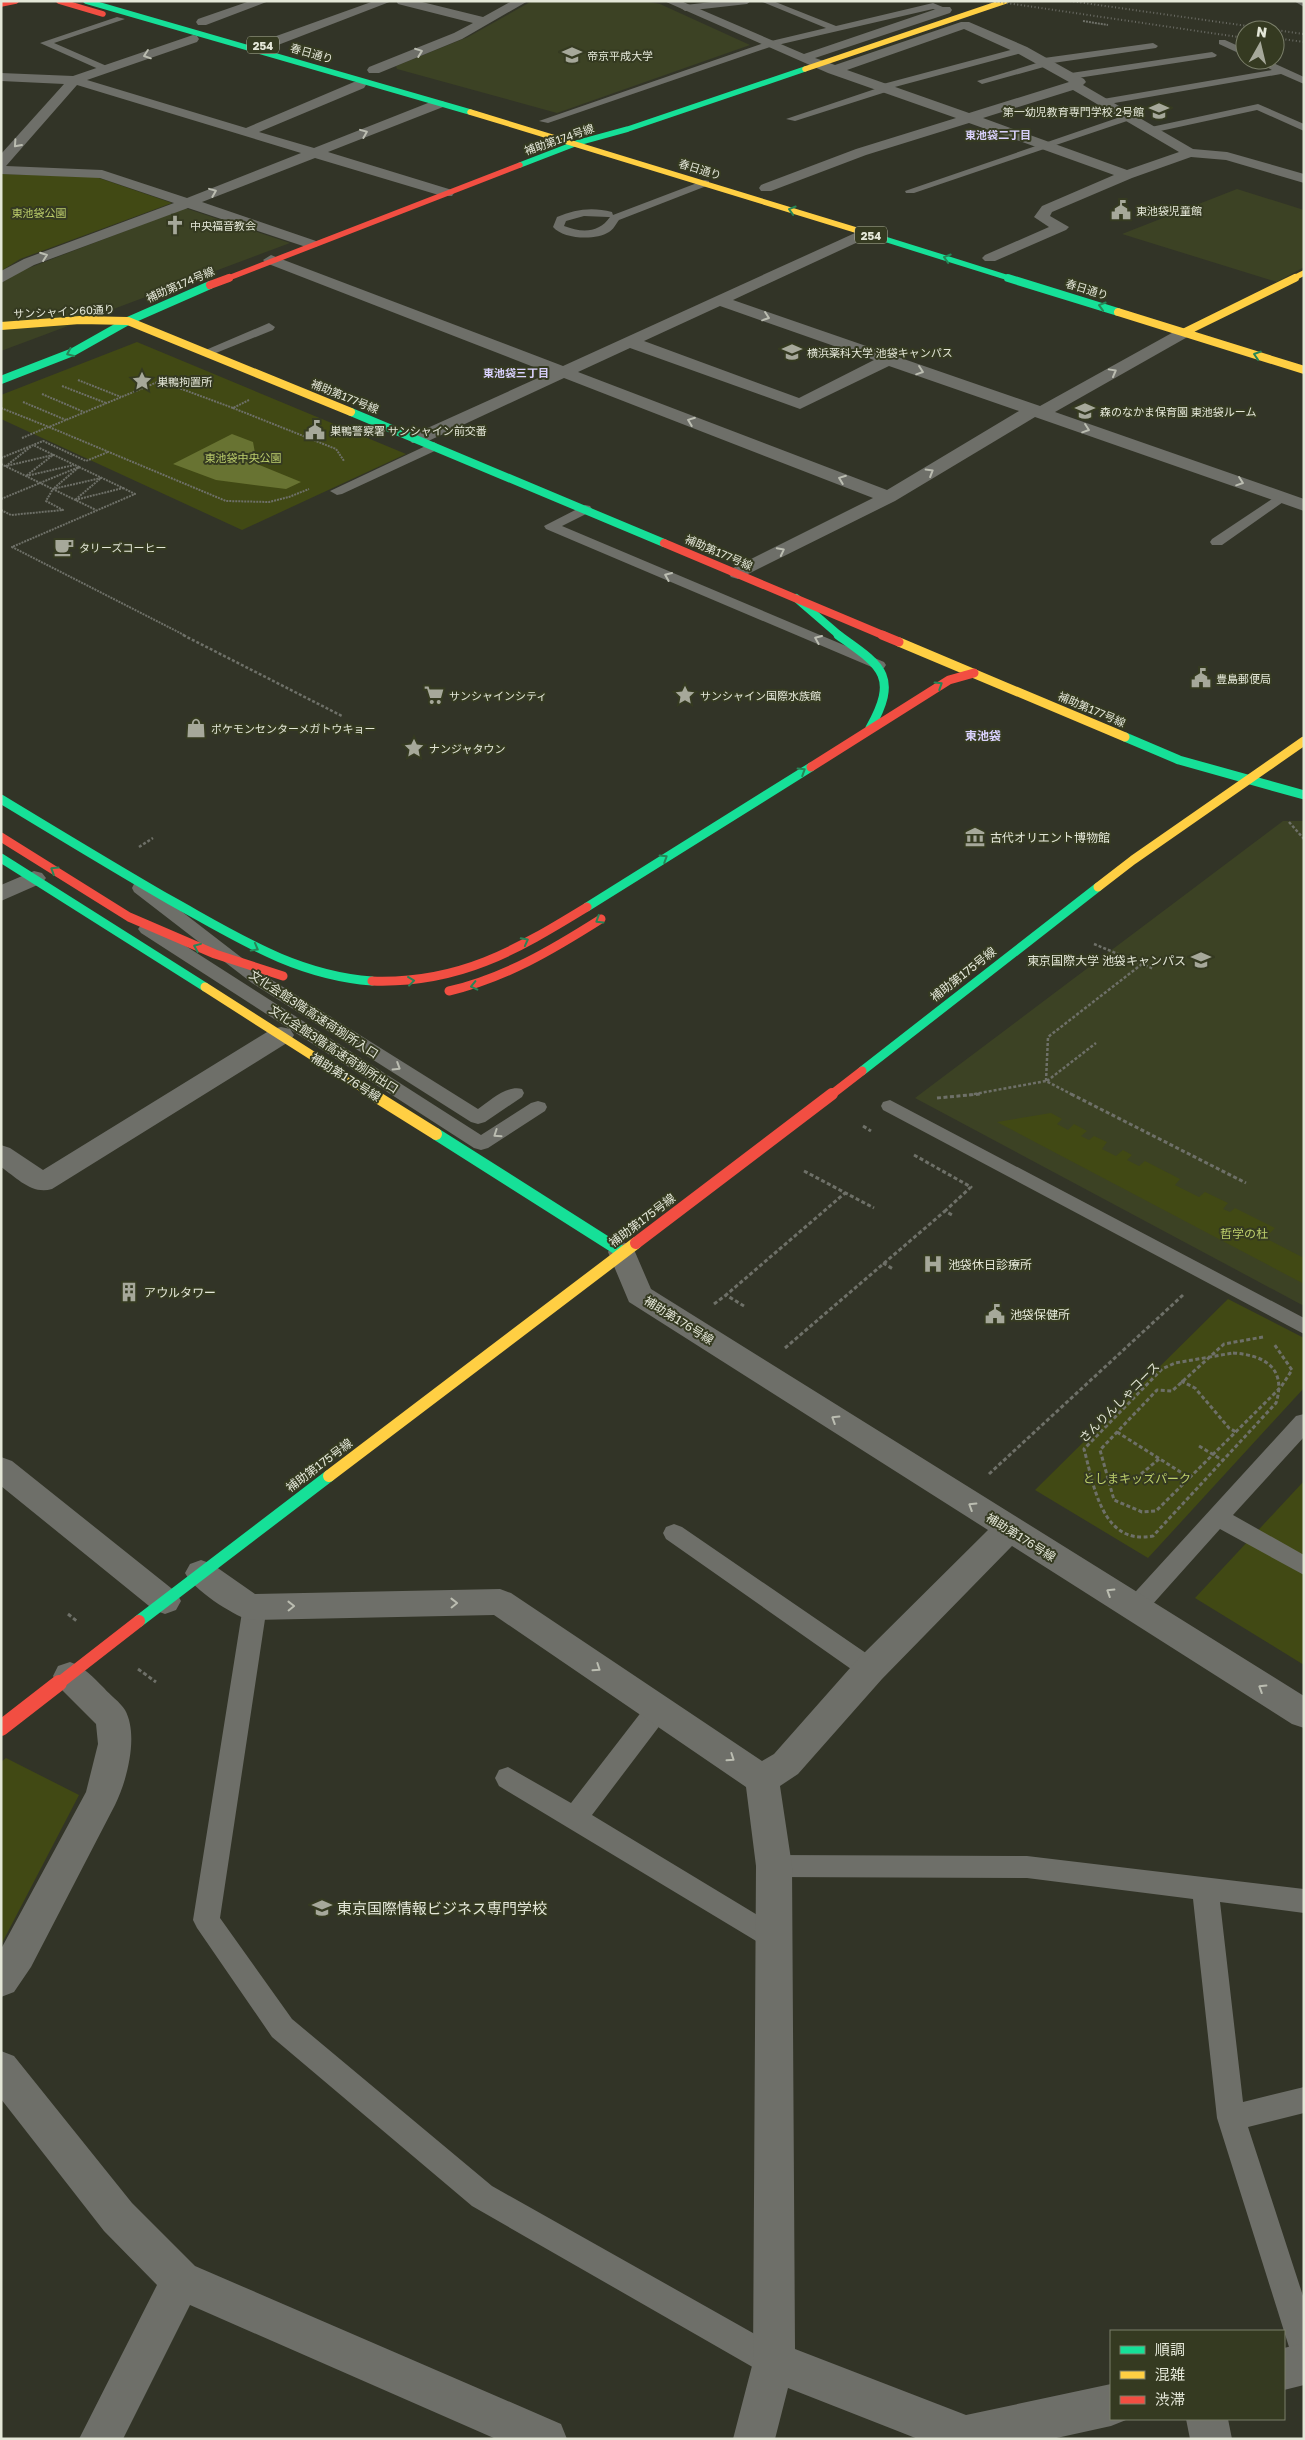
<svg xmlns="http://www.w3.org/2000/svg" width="1305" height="2440" font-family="'Golos Text','Noto Sans JP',sans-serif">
<rect width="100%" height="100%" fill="#323427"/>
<path fill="#3c4224" d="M532,1H644L660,4L750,45L557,113L397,69L396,66L468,37Z
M1237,189L1304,210V267L1277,282L1122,234Z
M185,208L290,243L1,351V283L21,271Z
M1283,821H1304V1306L915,1098Z"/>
<path fill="#414914" d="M2,174L96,177L172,203L20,259L1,271Z
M137,342L406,454L242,530L1,419V395Z
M1051,1113L1062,1119L1057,1124L1068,1130L1074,1124L1087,1131L1081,1136L1089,1140L1094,1136L1107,1142L1102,1149L1116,1156L1123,1150L1132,1155L1127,1160L1139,1166L1145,1161L1180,1179L1175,1185L1199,1197L1205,1192L1228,1203L1223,1209L1230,1212L1235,1208L1275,1228L1265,1238L1302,1257L1304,1255V1284L997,1122Z
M1228,1299L1304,1338V1388L1148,1558L1035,1490Z
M1304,1481V1665L1195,1598Z
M6,1758L79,1795L1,1945V1762Z"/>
<path fill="#687332" d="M232,434L253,442L257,464L301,482L286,489L216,480L173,464Z"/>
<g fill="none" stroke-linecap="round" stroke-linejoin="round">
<path stroke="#6e7068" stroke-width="2" stroke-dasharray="2 1" stroke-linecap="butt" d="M1083,21L1108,25
M78,380L121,397
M62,386L106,403
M42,394L84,412
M249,400L233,408L160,381L49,427L226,501L269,502L289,497L309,489
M23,402L66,420
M1,408L49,427
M233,408L336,449L344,461
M22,438L48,427
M1,458L43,441L86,461L108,452
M1,464L96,510
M79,467L123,488L75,500L101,478L53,489Z
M123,488L135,494L12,547L186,636
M1,499L79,467L33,445L6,466L53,455L26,476L74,465
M1,510L11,515L63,510L46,501L53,489"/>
<path stroke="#6e7068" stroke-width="2.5" stroke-dasharray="3 2" stroke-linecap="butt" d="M183,635L342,716
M1289,822L1304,839
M139,847L153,838
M1094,944L1154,969
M1046,1081L1048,1037L1142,964
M1047,1081L1096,1043
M969,1095L1046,1081L1073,1095"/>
<path stroke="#6e7068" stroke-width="3" stroke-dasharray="4 2.5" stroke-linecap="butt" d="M1071,1094L1246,1183
M937,1098L980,1094
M863,1126L871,1131
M914,1155L971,1187L945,1211
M804,1171L874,1208
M883,1263L893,1269
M714,1304L726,1295
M744,1306L726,1295L845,1193
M1263,1337L1224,1344L1172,1391L1157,1390L1100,1450L1114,1500L1142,1512L1156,1511L1281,1387L1292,1370L1274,1344
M785,1348L945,1211L954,1216
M1233,1353C1264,1355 1287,1368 1276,1403L1153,1536C1102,1546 1094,1486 1084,1449L1162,1369L1175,1363Z
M1181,1381L1195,1388L1229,1428L1236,1432
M1117,1432L1190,1478
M1199,1446L1222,1460
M989,1474L1183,1295
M1141,1474L1159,1459
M68,1614L78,1622
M138,1669L156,1682"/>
<path fill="#6e6f69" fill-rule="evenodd" d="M721,1H751L747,4L685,11L681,8L685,5Z
M760,1H773L836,26L933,3L950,10L946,13L933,9L773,46L548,123L539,121L767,42L826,28Z
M1294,1H1304V7Z
M117,17L125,19L54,43L109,67V71H103L40,43Z
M1219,40H1225L1245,49V56L1219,44Z
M1153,43L1158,46L1156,48L1053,63L1051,65L982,84L977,81L1040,62L1041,59L1044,58Z
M1022,47L1027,50L1025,52L891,88L889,91L795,121L786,119L881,87L883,84Z
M1212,52L1217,55L1215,57L1071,79L1066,76L1071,73Z
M1254,60H1267L1304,77V84L1281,74L1103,105L1098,102L1103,99L1272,70Z
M1258,104L1304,124V131L1257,110L1151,133L1146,130L1151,127Z
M1129,114L1134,117L1133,119L914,193H906L905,191Z
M705,180L709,181V185L619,220C616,224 613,230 609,232C595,241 563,239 553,227L557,217C575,209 593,207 612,212L613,215ZM584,216L608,217H610C599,233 582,233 564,226L566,221Z
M269,323L275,327L273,330L211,355H203L201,352Z
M434,442L440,446L439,449L342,494L337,495L330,491Z
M1281,493L1288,497L1286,500L1222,545H1212L1210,542L1212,539Z
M585,505L590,506L592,509L590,512L562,526L884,662L886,665L884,668H874L546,529L544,526Z
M140,883L146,884L264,975L478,1109C490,1101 506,1085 522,1089L524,1093L522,1097L485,1122L478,1124L471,1122L252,983L134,892L132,888L134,884Z
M147,924L153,925L481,1135L531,1103L538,1101L545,1103L547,1107L545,1111L488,1148L481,1150L474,1148L141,933L138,929L141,925Z
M890,1100L1304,1318V1334L883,1110L881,1106L883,1102Z
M1304,1414V1437L1233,1515L1304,1555V1575L1220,1529L1143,1615L1135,1617L1127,1615L1123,1608L1127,1601L1296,1416Z
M674,1524L682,1527L879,1662L882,1669L879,1676L870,1679L861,1676L666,1539L663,1533L666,1527Z
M255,1597L263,1599L267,1606L220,1918L292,2019L492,2186L785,2351L789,2362L785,2373L774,2377L763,2373L472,2206L272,2037L197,1928L193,1920L243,1606L247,1599Z
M658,1699L667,1702L670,1709L667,1716L592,1815L784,1931L788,1939L784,1947L775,1951L766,1947L499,1786L495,1778L499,1770L508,1767L571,1803L649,1702Z
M774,1855L1027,1856L1304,1889V1913L1220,1902L1243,2102L1304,2087V2113L1248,2127L1304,2299V2362L1293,2358L1289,2347L1217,2118L1193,1899L1027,1878L774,1877L765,1874L761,1866L765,1858Z"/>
<path fill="#6e6f69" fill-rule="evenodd" d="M250,1H269L206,25H198L196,22L198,19Z
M374,1H392L278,45L273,46L267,42L268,39Z
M396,1H418L483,17L512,1H528L462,39L379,73H369L367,70L369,67L454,33L473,23L398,4Z
M664,1H681L804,54L942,7H950L952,10L950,13L815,58L835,65L961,22H969L1027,47L1084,79L1086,82L1083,85L1193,149L1227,152L1304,174V183L1226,160L1191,157L1132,178L1052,212L1050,216L1069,227L1066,230L995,261H985L982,258L985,255L1049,227L1034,217L1042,206L1114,175L969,123L866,155L771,191H761L759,188L761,185L856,149L956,118L828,73ZM964,29L1017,53L1069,82L969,113L847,70ZM1073,90L1179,152L1127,170L983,118Z
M193,35L197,36L199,39L197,42L87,80L246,128L354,82H364L366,85L364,88L259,132L314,148L433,101H443L445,104L443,107L328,152L452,190L454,193L452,196H442L315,158L202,202L316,241L319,244L316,247H306L188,208L34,265L1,283V271L24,259L174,203L100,178L1,174V154L64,84L1,81V73L73,76ZM77,85L301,153L187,198L102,170L6,166Z
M866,228L871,230L874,233L871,236L733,300L1040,406L1179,329H1191L1193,332L1191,335L1055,412L1304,499V511L1035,417L895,501L738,579L731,577L728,573L731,569L873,498L564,378L424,443H412L409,439L412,435L549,373L266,263L263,260L271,255L276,257L563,366ZM720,306L874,360L799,398L644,341ZM630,348L800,409L889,366L1019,411L887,490L578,372Z
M34,871L42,873L46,878L42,883L1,901V885Z
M281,1027L290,1029L294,1035L290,1041L52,1189C32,1195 17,1178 1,1167V1145L10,1148L43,1170L272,1029Z
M622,1242L632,1245L651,1289L1304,1696V1728L1292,1724L1012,1546L882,1679L798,1774L780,1786L792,1866L795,2349L966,2415L1111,2384V2419L1126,2420L1111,2426L1052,2439H918L788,2388L775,2439H733L753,2362L756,1866L746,1787L494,1615L249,1620C231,1614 194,1590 185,1573L190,1564L201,1560L212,1564L255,1594L500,1589L511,1593L762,1761L774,1754L858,1659L988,1530L629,1302L608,1252L612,1245Z
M1,1457L12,1461L176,1592L181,1601L176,1610L165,1614L154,1610L1,1486Z
M70,1662C84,1667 93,1677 104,1688C110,1695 120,1702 125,1710C139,1735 127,1781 115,1805L31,1967L14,1992L1,1997V1949L86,1792L98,1744L96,1724L58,1686L53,1676L58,1666Z
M1,2051L14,2056L132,2203L195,2266L561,2424L567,2439H496L190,2305L123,2439H79L157,2285L104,2231L1,2099Z
M1304,2343V2385L1284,2390V2348Z
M1186,2419H1228L1232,2439H1190Z"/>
<path stroke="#16e098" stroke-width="5.5" d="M86,1L470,112
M520,165L577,143L628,129L805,69
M859,231L1012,279"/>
<path stroke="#16e098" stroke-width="8" d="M1008,278L1118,312
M1,380L73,352L128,321L210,285
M351,412L664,543
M796,598L840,636"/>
<path stroke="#16e098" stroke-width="9" d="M838,635C880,665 900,675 870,728
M1125,737L1179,760L1304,795
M1,799C57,833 113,867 170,900C237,937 294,975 372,981
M1,858L205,987
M587,907L811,767
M862,1071L1098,887"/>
<path stroke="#16e098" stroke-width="12" d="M436,1134L622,1252
M139,1621L329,1476"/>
<path stroke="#ffcf43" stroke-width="5.5" d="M805,69L1006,1
M470,112L859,231
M1292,279L1304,273"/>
<path stroke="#ffcf43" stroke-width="8" d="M1118,312L1304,370
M1,326L80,320L128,321L351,412
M1185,332L1295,278"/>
<path stroke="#ffcf43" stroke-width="9" d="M899,642L1125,737
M1098,887L1133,860L1304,741
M205,987L374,1095"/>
<path stroke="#ffcf43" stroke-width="12" d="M372,1094L436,1134
M329,1476L636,1243"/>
<path stroke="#f24e42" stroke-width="5.5" d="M59,1L103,14
M1,4L16,1
M226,279L520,165"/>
<path stroke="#f24e42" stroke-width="8" d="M210,285L229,278
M664,543L885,636"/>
<path stroke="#f24e42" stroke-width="9" d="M882,635L899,642
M811,767L949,680L974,673
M1,837L129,917L215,954L283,976
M372,981C459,984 515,951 587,907
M449,991C505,978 552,950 601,919
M831,1095L862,1071"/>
<path stroke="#f24e42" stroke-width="12" d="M636,1243L832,1094
M58,1684L139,1621"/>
<path stroke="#f24e42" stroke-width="16" d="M1,1728L59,1683"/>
<path stroke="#6b6c65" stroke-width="2" stroke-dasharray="1 2.5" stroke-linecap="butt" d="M993,1L1245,38
M1070,1L1304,34
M1275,38L1304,42"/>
</g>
<defs><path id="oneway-chevron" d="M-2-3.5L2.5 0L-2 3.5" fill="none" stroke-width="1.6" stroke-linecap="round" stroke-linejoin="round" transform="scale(1.25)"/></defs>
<g stroke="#bbbdb1">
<use href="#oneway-chevron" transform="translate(419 52) rotate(-21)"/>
<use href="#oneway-chevron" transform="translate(147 55) rotate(161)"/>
<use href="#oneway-chevron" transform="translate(364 133) rotate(-22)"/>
<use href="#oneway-chevron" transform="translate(17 144) rotate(132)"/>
<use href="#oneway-chevron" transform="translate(213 192) rotate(-22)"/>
<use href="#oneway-chevron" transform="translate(44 256) rotate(-20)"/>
<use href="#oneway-chevron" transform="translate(766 317) rotate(19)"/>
<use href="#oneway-chevron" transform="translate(920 371) rotate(19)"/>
<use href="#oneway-chevron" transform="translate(1113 372) rotate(-29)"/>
<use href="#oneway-chevron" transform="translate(691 421) rotate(-159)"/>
<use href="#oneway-chevron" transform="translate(1086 429) rotate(19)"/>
<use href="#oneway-chevron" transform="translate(930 472) rotate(-31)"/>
<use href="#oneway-chevron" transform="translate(842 479) rotate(-159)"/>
<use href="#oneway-chevron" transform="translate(1240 482) rotate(19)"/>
<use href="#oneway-chevron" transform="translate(781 551) rotate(-27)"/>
<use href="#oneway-chevron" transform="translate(668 576) rotate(-157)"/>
<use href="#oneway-chevron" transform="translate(818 639) rotate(-157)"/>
<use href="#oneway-chevron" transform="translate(397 1067) rotate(32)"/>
<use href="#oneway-chevron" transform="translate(497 1134) rotate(146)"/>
<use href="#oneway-chevron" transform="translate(835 1419) rotate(-148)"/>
<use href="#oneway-chevron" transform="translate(972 1506) rotate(-148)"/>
<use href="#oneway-chevron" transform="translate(1110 1592) rotate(-148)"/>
<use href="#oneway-chevron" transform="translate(454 1603) rotate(-1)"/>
<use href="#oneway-chevron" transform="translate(291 1606) rotate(-1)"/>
<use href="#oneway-chevron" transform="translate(597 1668) rotate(34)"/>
<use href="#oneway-chevron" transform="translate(1262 1688) rotate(-148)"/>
<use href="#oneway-chevron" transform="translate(731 1758) rotate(34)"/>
</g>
<g stroke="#278557">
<use href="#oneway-chevron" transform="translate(792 210) rotate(-163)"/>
<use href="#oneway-chevron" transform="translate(947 258) rotate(-163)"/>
<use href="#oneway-chevron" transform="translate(1102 306) rotate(-163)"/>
<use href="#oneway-chevron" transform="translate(70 353) rotate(156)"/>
<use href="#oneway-chevron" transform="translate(1257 355) rotate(-162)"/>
<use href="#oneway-chevron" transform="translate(939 685) rotate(-32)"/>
<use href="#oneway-chevron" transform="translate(802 771) rotate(-32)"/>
<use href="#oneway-chevron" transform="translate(664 858) rotate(-32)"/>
<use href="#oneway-chevron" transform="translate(54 870) rotate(-148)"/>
<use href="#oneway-chevron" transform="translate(599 920) rotate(148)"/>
<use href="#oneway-chevron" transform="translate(525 941) rotate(-28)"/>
<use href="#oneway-chevron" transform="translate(197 947) rotate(-158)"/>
<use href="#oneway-chevron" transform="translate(255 948) rotate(29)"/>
<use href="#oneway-chevron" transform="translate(411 981) rotate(-7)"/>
<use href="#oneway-chevron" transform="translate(474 986) rotate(167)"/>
</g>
<defs>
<symbol id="university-bare" viewBox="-9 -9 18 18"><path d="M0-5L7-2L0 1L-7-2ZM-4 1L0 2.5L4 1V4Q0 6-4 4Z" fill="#a6a89a" stroke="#353a21" stroke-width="2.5" paint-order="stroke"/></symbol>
<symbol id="civic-bare" viewBox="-9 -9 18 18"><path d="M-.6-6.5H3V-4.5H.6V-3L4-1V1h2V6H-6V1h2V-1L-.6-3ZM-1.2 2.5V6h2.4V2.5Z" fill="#a6a89a" stroke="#353a21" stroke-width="2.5" paint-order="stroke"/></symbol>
<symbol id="church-bare" viewBox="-9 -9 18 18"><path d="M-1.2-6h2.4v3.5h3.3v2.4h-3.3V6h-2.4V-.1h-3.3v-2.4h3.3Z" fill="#a6a89a" stroke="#353a21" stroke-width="2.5" paint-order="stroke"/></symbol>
<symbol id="sight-bare" viewBox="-9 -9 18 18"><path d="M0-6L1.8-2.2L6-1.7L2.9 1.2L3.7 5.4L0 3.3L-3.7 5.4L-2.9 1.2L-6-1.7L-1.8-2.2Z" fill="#a6a89a" stroke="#353a21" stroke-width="2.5" paint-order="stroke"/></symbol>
<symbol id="school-bare" viewBox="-9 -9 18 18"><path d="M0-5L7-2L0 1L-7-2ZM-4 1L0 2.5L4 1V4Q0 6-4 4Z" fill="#a6a89a" stroke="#353a21" stroke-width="2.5" paint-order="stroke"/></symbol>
<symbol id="cafe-bare" viewBox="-9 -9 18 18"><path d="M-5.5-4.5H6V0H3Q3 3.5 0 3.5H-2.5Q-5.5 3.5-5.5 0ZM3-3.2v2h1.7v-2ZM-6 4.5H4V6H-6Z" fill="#a6a89a" stroke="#353a21" stroke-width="2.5" paint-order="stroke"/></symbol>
<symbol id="supermarket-bare" viewBox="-9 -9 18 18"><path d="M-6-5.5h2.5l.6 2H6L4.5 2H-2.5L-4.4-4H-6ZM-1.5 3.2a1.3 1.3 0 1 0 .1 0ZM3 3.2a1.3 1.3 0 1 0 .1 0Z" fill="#a6a89a" stroke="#353a21" stroke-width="2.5" paint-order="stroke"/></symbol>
<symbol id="shop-bare" viewBox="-9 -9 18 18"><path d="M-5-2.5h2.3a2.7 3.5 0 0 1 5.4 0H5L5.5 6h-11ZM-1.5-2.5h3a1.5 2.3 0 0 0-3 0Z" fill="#a6a89a" stroke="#353a21" stroke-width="2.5" paint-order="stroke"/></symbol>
<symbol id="museum-bare" viewBox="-9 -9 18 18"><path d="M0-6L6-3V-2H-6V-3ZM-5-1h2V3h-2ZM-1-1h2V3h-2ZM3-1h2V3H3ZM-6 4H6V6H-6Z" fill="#a6a89a" stroke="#353a21" stroke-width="2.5" paint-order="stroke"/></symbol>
<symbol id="hospital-bare" viewBox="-9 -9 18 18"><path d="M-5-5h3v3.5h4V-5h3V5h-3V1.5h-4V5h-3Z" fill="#a6a89a" stroke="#353a21" stroke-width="2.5" paint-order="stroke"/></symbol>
<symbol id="building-bare" viewBox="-9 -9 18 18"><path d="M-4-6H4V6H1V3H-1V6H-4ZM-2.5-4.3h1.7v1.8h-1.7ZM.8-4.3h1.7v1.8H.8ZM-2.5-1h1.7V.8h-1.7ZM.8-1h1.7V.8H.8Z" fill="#a6a89a" stroke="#353a21" stroke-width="2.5" paint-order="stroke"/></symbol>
</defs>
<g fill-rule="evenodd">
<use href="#university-bare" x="558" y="41" width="28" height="28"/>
<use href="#university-bare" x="1145" y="97" width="28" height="28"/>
<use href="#civic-bare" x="1107" y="196" width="28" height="28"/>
<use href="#church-bare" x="161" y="211" width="28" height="28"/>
<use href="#university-bare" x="778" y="338" width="28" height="28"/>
<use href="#sight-bare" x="128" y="367" width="28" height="28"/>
<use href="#school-bare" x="1071" y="397" width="28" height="28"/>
<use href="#civic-bare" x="301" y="416" width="28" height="28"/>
<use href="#cafe-bare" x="50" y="533" width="28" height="28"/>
<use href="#civic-bare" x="1187" y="664" width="28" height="28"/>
<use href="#supermarket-bare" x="420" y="681" width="28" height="28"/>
<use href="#sight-bare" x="671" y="681" width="28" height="28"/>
<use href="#shop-bare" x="182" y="714" width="28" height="28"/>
<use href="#sight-bare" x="400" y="734" width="28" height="28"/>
<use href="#museum-bare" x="961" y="823" width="28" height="28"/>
<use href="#university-bare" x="1187" y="946" width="28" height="28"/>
<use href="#hospital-bare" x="919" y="1250" width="28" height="28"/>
<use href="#building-bare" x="115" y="1278" width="28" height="28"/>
<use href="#civic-bare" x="981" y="1300" width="28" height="28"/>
<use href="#university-bare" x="308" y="1894" width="28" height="28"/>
</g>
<g text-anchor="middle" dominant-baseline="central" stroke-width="4" stroke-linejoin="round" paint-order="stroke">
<g fill="#353a21" stroke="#b0b3a1" stroke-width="1">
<rect x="247" y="36.5" width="32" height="17" rx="4"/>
<rect x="855" y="226.5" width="32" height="17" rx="4"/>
</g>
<g font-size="11" font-weight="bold" fill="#e4e7d8">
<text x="263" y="45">254</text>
<text x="871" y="235">254</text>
</g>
<g font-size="11" fill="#e4e7d8" stroke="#353a21">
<text transform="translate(312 53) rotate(16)">春日通り</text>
<text transform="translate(559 139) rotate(-19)">補助第174号線</text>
<text transform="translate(700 169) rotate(17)">春日通り</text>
<text transform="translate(180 284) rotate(-23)">補助第174号線</text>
<text transform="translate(1087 289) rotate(17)">春日通り</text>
<text transform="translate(64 311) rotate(-3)">サンシャイン60通り</text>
<text transform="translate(345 396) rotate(22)">補助第177号線</text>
<text transform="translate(719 552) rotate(23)">補助第177号線</text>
<text transform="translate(1092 709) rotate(23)">補助第177号線</text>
</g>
<g font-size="11" fill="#e4e7d8" stroke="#353a21" text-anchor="start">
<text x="587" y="55">帝京平成大学</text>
<text x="1144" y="111" text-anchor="end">第一幼児教育専門学校 2号館</text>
<text x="1136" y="210">東池袋児童館</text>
<text x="190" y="225">中央福音教会</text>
<text x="807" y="352">横浜薬科大学 池袋キャンパス</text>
<text x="157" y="381">巣鴨拘置所</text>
<text x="1100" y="411">森のなかま保育園 東池袋ルーム</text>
<text x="330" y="430">巣鴨警察署 サンシャイン前交番</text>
<text x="79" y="547">タリーズコーヒー</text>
<text x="1216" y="678">豊島郵便局</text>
<text x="449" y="695">サンシャインシティ</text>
<text x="700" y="695">サンシャイン国際水族館</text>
<text x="211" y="728">ポケモンセンターメガトウキョー</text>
<text x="429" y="748">ナンジャタウン</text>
</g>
<g font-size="11" font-weight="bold" fill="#dad2fd" stroke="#353a21">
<text x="998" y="134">東池袋二丁目</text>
<text x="516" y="372">東池袋三丁目</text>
</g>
<g font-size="11" fill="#bcce6b" stroke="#353a21">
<text x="39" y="212">東池袋公園</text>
<text x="243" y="457">東池袋中央公園</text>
</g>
<g font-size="12" font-weight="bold" fill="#dad2fd" stroke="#353a21">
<text x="983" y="735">東池袋</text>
</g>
<g font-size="12" fill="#e4e7d8" stroke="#353a21" text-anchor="start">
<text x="990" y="837">古代オリエント博物館</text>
<text x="1186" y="960" text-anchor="end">東京国際大学 池袋キャンパス</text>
<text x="948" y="1264">池袋休日診療所</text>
<text x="144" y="1292">アウルタワー</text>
<text x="1010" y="1314">池袋保健所</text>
</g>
<g font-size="12" fill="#e4e7d8" stroke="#353a21">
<text transform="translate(963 974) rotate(-38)">補助第175号線</text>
<text transform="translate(314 1014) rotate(33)">文化会館3階高速荷捌所入口</text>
<text transform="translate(334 1049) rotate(33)">文化会館3階高速荷捌所出口</text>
<text transform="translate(346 1077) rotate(32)">補助第176号線</text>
<text transform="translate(642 1220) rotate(-37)">補助第175号線</text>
<text transform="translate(679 1320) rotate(32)">補助第176号線</text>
<text transform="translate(1119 1402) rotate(-45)">さんりんしゃコース</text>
<text transform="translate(319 1465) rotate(-37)">補助第175号線</text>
<text transform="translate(1021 1537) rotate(32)">補助第176号線</text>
</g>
<g font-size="12" fill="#bcce6b" stroke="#353a21">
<text x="1244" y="1233">哲学の杜</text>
<text x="1137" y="1478">としまキッズパーク</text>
</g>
<g font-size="15" fill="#e4e7d8" stroke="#353a21" text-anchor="start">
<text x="337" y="1908">東京国際情報ビジネス専門学校</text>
</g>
</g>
<rect width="1305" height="2440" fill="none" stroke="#e4e7d8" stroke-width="5"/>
<rect x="1110" y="2330" width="175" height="90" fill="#353a21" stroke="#7b7f6a"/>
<rect x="1120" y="2346" width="25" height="8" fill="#16e098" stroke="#7b7f6a"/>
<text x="1155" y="2355" font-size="15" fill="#e4e7d8">順調</text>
<rect x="1120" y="2371" width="25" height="8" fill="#ffcf43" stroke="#7b7f6a"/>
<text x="1155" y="2380" font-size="15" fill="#e4e7d8">混雑</text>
<rect x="1120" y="2396" width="25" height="8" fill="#f24e42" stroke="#7b7f6a"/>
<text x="1155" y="2405" font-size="15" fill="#e4e7d8">渋滞</text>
<g transform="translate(1260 45) rotate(8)"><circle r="24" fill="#353a21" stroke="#7b7f6a"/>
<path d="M0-4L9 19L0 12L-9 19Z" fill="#a6a89a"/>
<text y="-8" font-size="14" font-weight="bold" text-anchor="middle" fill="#e4e7d8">N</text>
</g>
</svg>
